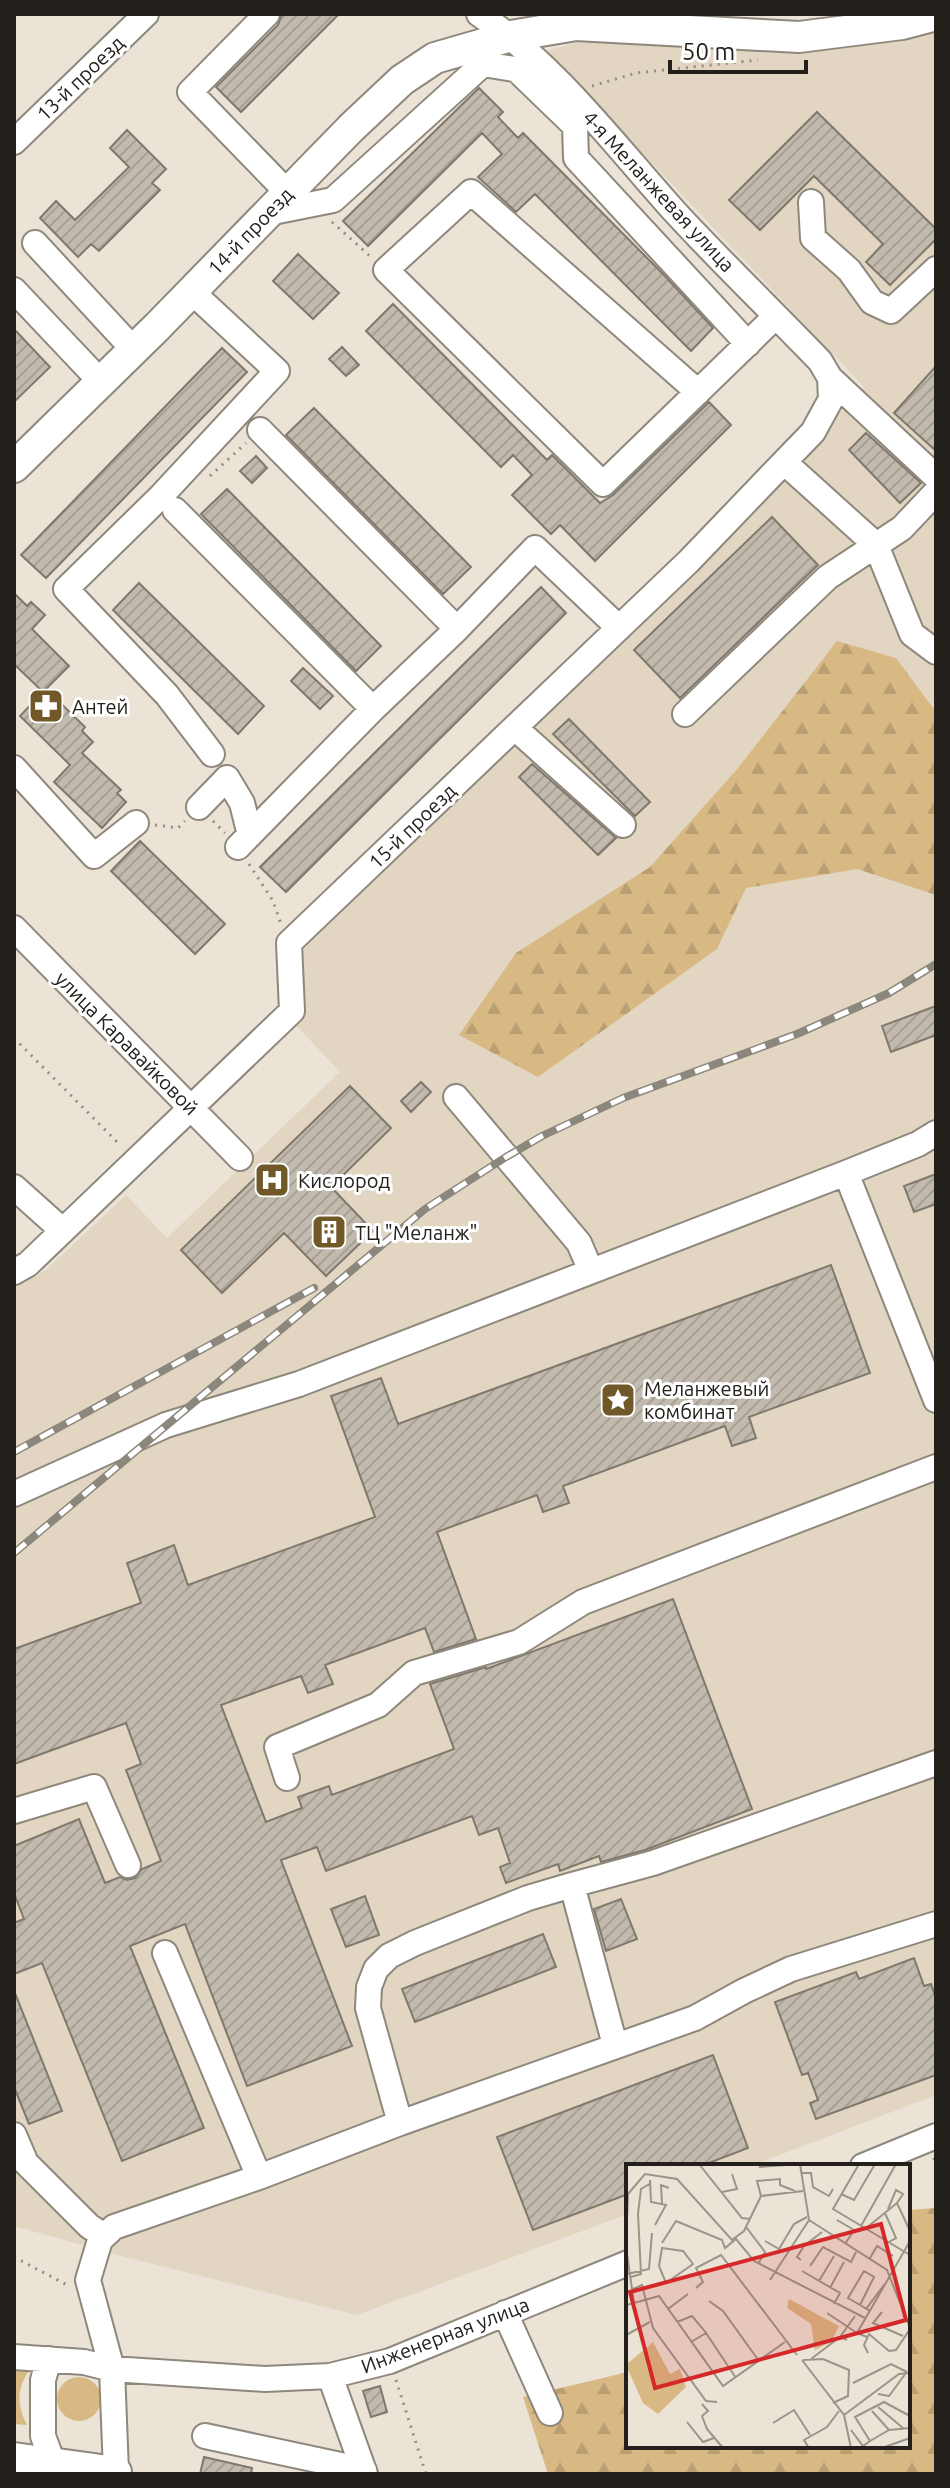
<svg xmlns="http://www.w3.org/2000/svg" width="950" height="2488" font-family="Ubuntu,sans-serif">
<defs>
<pattern id="forest-firs" width="22" height="20" patternUnits="userSpaceOnUse" patternTransform="scale(2)"><rect width="22" height="20" fill="#d8b984"/><path d="M5 1l3.5 6h-7zM16 11l3.5 6h-7z" fill="#b99f71"/></pattern>
<pattern id="building-hatch" width="6" height="6" patternUnits="userSpaceOnUse" patternTransform="scale(2)"><rect width="6" height="6" fill="#c2baae"/><path d="M-1 1l2-2M0 6l6-6M5 7l2-2" fill="none" stroke="#a6a095"/></pattern>
</defs>
<rect width="100%" height="100%" fill="#eae3d6"/>
<path fill="#e2d6c3" d="M936,30V2095L751,2166H628V2214L357,2315L125,2257L14,2226V1287L46,1270L126,1195L167,1238L340,1072L292,1021L296,946L695,566L864,387L546,51L585,40L755,50L900,40Z"/>
<path fill="#d8b984" d="M14,2366L31,2367C17,2388 16,2403 27,2425L14,2424Z
M57 2399a22 22 0 1 1 44 0a22 22 0 1 1-44 0Z"/>
<path fill="url(#forest-firs)" d="M837,641L896,658L936,712V895L857,869L746,888L717,949L538,1077L459,1035L516,953L650,867L738,768Z
M936,2208V2474H548L523,2397L628,2372V2446H908V2210Z"/>
<path fill="url(#building-hatch)" stroke="#7f786c" stroke-width="2" d="M282,14H339L241,112L216,87L278,25Z
M479,88L503,112L498,117L518,138L523,133L663,274L713,328L691,351L535,194L516,212L478,177L502,154L482,133L368,246L343,221Z
M817,112L936,229V239L890,285L866,262L883,244L814,176L760,230L729,200Z
M127,130L166,169L152,183L160,190L99,251L91,244L78,257L40,218L56,201L75,220L129,167L110,148Z
M298,254L339,293L313,319L273,281Z
M393,304L547,460L552,455L600,503L613,495L709,402L731,425L595,561L560,525L551,534L512,495L532,475L513,455L501,467L366,331Z
M14,329L50,367L14,402Z
M342,347L359,365L346,376L329,359Z
M222,348L247,372L46,578L21,555Z
M936,366V451L894,413Z
M314,408L471,567L443,594L286,435Z
M866,433L921,483L900,503L849,450Z
M256,456L267,468L252,483L240,471Z
M227,489L381,646L356,671L201,514Z
M772,517L818,565L680,698L634,650Z
M139,583L264,706L238,734L113,610Z
M541,587L566,613L286,892L260,867Z
M14,593L27,606L31,602L45,615L32,629L69,666L46,689L85,727L82,731L93,742L82,753L121,790L117,793L126,802L102,828L54,782L70,765L20,716L43,692L14,664Z
M303,668L333,696L320,709L291,681Z
M569,719L650,802L635,816L553,734Z
M532,764L616,838L598,855L519,777Z
M140,841L225,924L195,954L111,871Z
M936,1006V1035L891,1052L882,1026Z
M421,1082L431,1092L411,1112L401,1101Z
M350,1086L391,1128L331,1187L373,1231L326,1276L284,1233L222,1293L181,1250Z
M936,1174V1204L914,1212L904,1186Z
M831,1265L870,1373L749,1417L756,1438L732,1446L725,1426L563,1486L569,1503L543,1512L537,1495L437,1532L476,1639L434,1652L425,1628L325,1665L333,1684L308,1693L301,1676L221,1705L266,1822L302,1808L298,1797L329,1786L332,1795L454,1749L430,1684L486,1667V1669L673,1599L752,1809L645,1850L601,1862L599,1856L560,1871L558,1864L506,1883L500,1867L510,1863L498,1828L479,1835L472,1816L326,1871L317,1847L281,1860L352,2046L247,2086L185,1924L130,1946L204,2128L122,2161L42,1963L14,1974V1923L24,1919L14,1893V1846L79,1819L105,1883L120,1877L127,1880L135,1878L142,1869L161,1861L126,1770L141,1764L126,1723L14,1764V1649L141,1603L127,1563L174,1545L188,1585L375,1517L331,1396L381,1378L398,1424Z
M365,1896L379,1935L346,1947L331,1909Z
M621,1899L637,1939L606,1951L594,1909Z
M543,1934L556,1967L415,2022L402,1989Z
M914,1958L924,1986L931,1984L936,1998V2075L816,2119L810,2103L818,2100L808,2073L802,2075L775,2002L856,1972L859,1979Z
M15,1993L62,2111L29,2124L14,2087Z
M713,2055L748,2148L701,2166H628V2194L533,2230L497,2137Z
M380,2386L387,2412L371,2417L363,2391Z
M204,2457L252,2468L251,2474H200Z"/>
<g fill="none" stroke-linecap="round" stroke-linejoin="round">
<defs>
<path id="minor" d="M267,14L190,92L288,193
M479,14C556,66 613,143 675,212C722,263 772,311 820,361L830,378L936,477
M518,71L575,126L576,158L748,344
M14,142L146,14
M811,202L813,238L849,270L872,302L891,311L936,269
M268,213L333,200L483,64L533,72
M35,243L134,350
M14,290L101,382
M192,292L277,371L161,496L66,589L167,695L212,754
M698,392L471,192L386,270L603,484L776,316
M260,430L457,629
M784,462L876,545L912,634L936,652
M175,510L373,709
M685,714L828,577L902,528L936,492
M515,728L623,825
M14,768L94,856L136,823
M199,807L227,778L242,803L250,835
M238,847L373,709L457,629L535,548L619,628
M14,928L240,1158
M456,1097L579,1243L591,1271
M846,1173L936,1400
M14,1187L62,1230
M14,1272L28,1264L292,1011L289,943L689,561L784,462L813,432L831,399L830,378
M14,1494L166,1425L299,1384L846,1173L918,1144L936,1133
M287,1778L277,1747L378,1705L414,1673L519,1642L583,1602L936,1467
M14,1811L94,1787L128,1865
M572,1885L653,1863L936,1763
M165,1953L259,2177
M400,2123L368,2008L369,1987L376,1969L389,1956L415,1943L528,1898L572,1885L615,2045
M14,2135L26,2163L89,2226L104,2236
M863,2166L936,2136
M505,2313L550,2413
M14,2357L84,2362L112,2369L265,2379L330,2376L390,2361L628,2263
M49,2359L43,2380V2436L53,2463
M330,2376L365,2474
M205,2436L364,2470
M116,2472L112,2369L88,2280L100,2240L114,2227L259,2177L400,2123L695,2018L744,1991L791,1969L936,1924"/>
<path id="major" d="M14,467L157,327L351,128L402,80L435,58L511,36L576,25L799,37L902,24L936,15
M14,2458L116,2472V2474"/>
</defs>
<use href="#minor" stroke="#8e877b" stroke-width="28"/>
<use href="#major" stroke="#8e877b" stroke-width="34"/>
<path stroke="#938e84" stroke-width="3" stroke-dasharray="2 6" stroke-linecap="butt" d="M592,86L636,73L758,60
M332,222L371,257
M210,476L246,443
M213,821L225,833
M155,825L178,828L185,821
M249,864L273,901L281,924
M14,1038L121,1146
M934,2158L936,2170
M14,2257L67,2285
M396,2380L426,2474"/>
<use href="#minor" stroke="#fff" stroke-width="24"/>
<use href="#major" stroke="#fff" stroke-width="30"/>
<defs>
<path id="rail" d="M14,1452L314,1288
M14,1553L425,1209L506,1157L542,1136L623,1098L797,1034L889,993L936,964"/>
</defs>
<use href="#rail" stroke="#8c877d" stroke-width="8"/>
<use href="#rail" stroke="#fff" stroke-width="5" stroke-dasharray="15" stroke-linecap="butt"/>
</g>
<defs>
<symbol id="pharmacy-square" viewBox="-11 -11 22 22"><rect x="-9" y="-9" width="18" height="18" rx="4" fill="#715829" stroke="#fff"/><path d="M-2-6h4v4h4v4h-4v4h-4v-4h-4v-4h4Z" fill="#fff"/></symbol>
<symbol id="hospital-square" viewBox="-11 -11 22 22"><rect x="-9" y="-9" width="18" height="18" rx="4" fill="#715829" stroke="#fff"/><path d="M-5-5h3v3.5h4V-5h3V5h-3V1.5h-4V5h-3Z" fill="#fff"/></symbol>
<symbol id="building-square" viewBox="-11 -11 22 22"><rect x="-9" y="-9" width="18" height="18" rx="4" fill="#715829" stroke="#fff"/><path d="M-4-6H4V6H1V3H-1V6H-4ZM-2.5-4.3h1.7v1.8h-1.7ZM.8-4.3h1.7v1.8H.8ZM-2.5-1h1.7V.8h-1.7ZM.8-1h1.7V.8H.8Z" fill="#fff"/></symbol>
<symbol id="sight-square" viewBox="-11 -11 22 22"><rect x="-9" y="-9" width="18" height="18" rx="4" fill="#715829" stroke="#fff"/><path d="M0-6L1.8-2.2L6-1.7L2.9 1.2L3.7 5.4L0 3.3L-3.7 5.4L-2.9 1.2L-6-1.7L-1.8-2.2Z" fill="#fff"/></symbol>
</defs>
<g fill-rule="evenodd">
<use href="#pharmacy-square" x="26" y="686" width="40" height="40"/>
<use href="#hospital-square" x="252" y="1160" width="40" height="40"/>
<use href="#building-square" x="309" y="1212" width="40" height="40"/>
<use href="#sight-square" x="598" y="1380" width="40" height="40"/>
</g>
<g text-anchor="middle" dominant-baseline="central" stroke-width="6" stroke-linejoin="round" paint-order="stroke">
<g font-size="20" fill="#23201b" stroke="#fff">
<text transform="translate(80 78) rotate(-44)">13-й проезд</text>
<text transform="translate(659 191) rotate(47)">4-я Меланжевая улица</text>
<text transform="translate(250 231) rotate(-46)">14-й проезд</text>
<text transform="translate(412 826) rotate(-44)">15-й проезд</text>
<text transform="translate(127 1043) rotate(45)">улица Каравайковой</text>
<text transform="translate(445 2335) rotate(-21)">Инженерная улица</text>
</g>
<g font-size="20" fill="#23201b" stroke="#fff" text-anchor="start">
<text x="72" y="706">Антей</text>
<text x="298" y="1180">Кислород</text>
<text x="355" y="1232">ТЦ "Меланж"</text>
<text x="644" y="1388">Меланжевый<tspan x="644" dy="23">комбинат</tspan></text>
</g>
</g>
<g transform="translate(626 2164)">
<rect width="284" height="284" fill="#eae3d6"/>
<path d="M163,135L213,162L205,178L189,186L185,160L161,144ZM27,178L44,210L54,205L60,223L32,250L17,239L0,201Z" fill="#d8b984"/>
<path fill="none" stroke="#9a958b" stroke-width="2" d="M73,0L116,54L124,55M174,0L183,56L261,106L284,164M233,0L207,45L284,91M133,3L174,0M176,9H185L187,23L203,32L207,25M24,16L25,38L40,41L29,61M96,28L111,25L106,10M215,30L228,36L249,0M135,32L131,17L154,15V21L169,27M36,39L35,21L43,24M262,45L270,26L277,30L271,39M259,49L270,74L263,78M211,56L228,66L219,80M235,62L270,0M120,63L139,88L132,100M239,65L271,39L284,67M139,77L153,85L168,60L181,53M36,79L50,57L96,76L99,84L110,75L128,97L239,154M36,84L57,87L67,100L40,119L33,102ZM244,94L251,82L267,92M175,96L171,93L178,82L196,68M184,102L197,83L225,98L230,88M176,107L214,129L208,140M1,110L23,105L26,69M5,113L15,110L12,50L15,25L25,19M144,116L183,56M193,117L208,92M70,124L77,118L70,104L95,91L171,191M204,124L218,98M7,125L16,121L27,164L80,237L91,238M83,137L97,147L133,197M8,139L33,132L97,222L159,178M0,141L8,139L0,83L2,30L19,10L51,15L106,76L118,67L135,32L177,27M234,141L248,113L238,107L222,134L234,141L244,147M42,145L62,130M240,145L258,121M256,148L247,159L277,172M201,149L231,169M51,158L66,152L77,165L80,169L65,178M80,169L110,214M0,171L24,158M214,173L229,152M241,173L231,169L284,77M242,189L238,181L243,170L263,187L270,186L284,165M185,195L214,173L221,176M176,196L218,251L225,284M177,196L197,195L223,206L222,232L207,239M227,219L265,200L281,208M252,230L263,232L280,209M76,240L82,247L76,252L81,265L97,284M252,243L277,264M246,247L263,266M218,251L273,210L284,209M284,252L258,238L229,253L244,277L263,266L284,264M61,258L77,278L88,274M147,259L168,246L184,271M225,266L237,282L244,277M183,284L178,276L201,263L213,247M256,284L284,274"/>
<path fill="#d62828" fill-opacity="0.15" stroke="#d62828" stroke-width="4" d="M255,60L280,156L29,224L4,128Z"/>
<rect width="284" height="284" fill="none" stroke="#23201b" stroke-width="4"/>
</g>
<rect width="950" height="2488" fill="none" stroke="#23201b" stroke-width="32"/>
<path d="M670 60v12h136v-12" fill="none" stroke="#23201b" stroke-width="4"/>
<text x="682" y="60" font-size="24" fill="#23201b" stroke="#ffffff" stroke-width="6" paint-order="stroke">50 m</text>
</svg>
